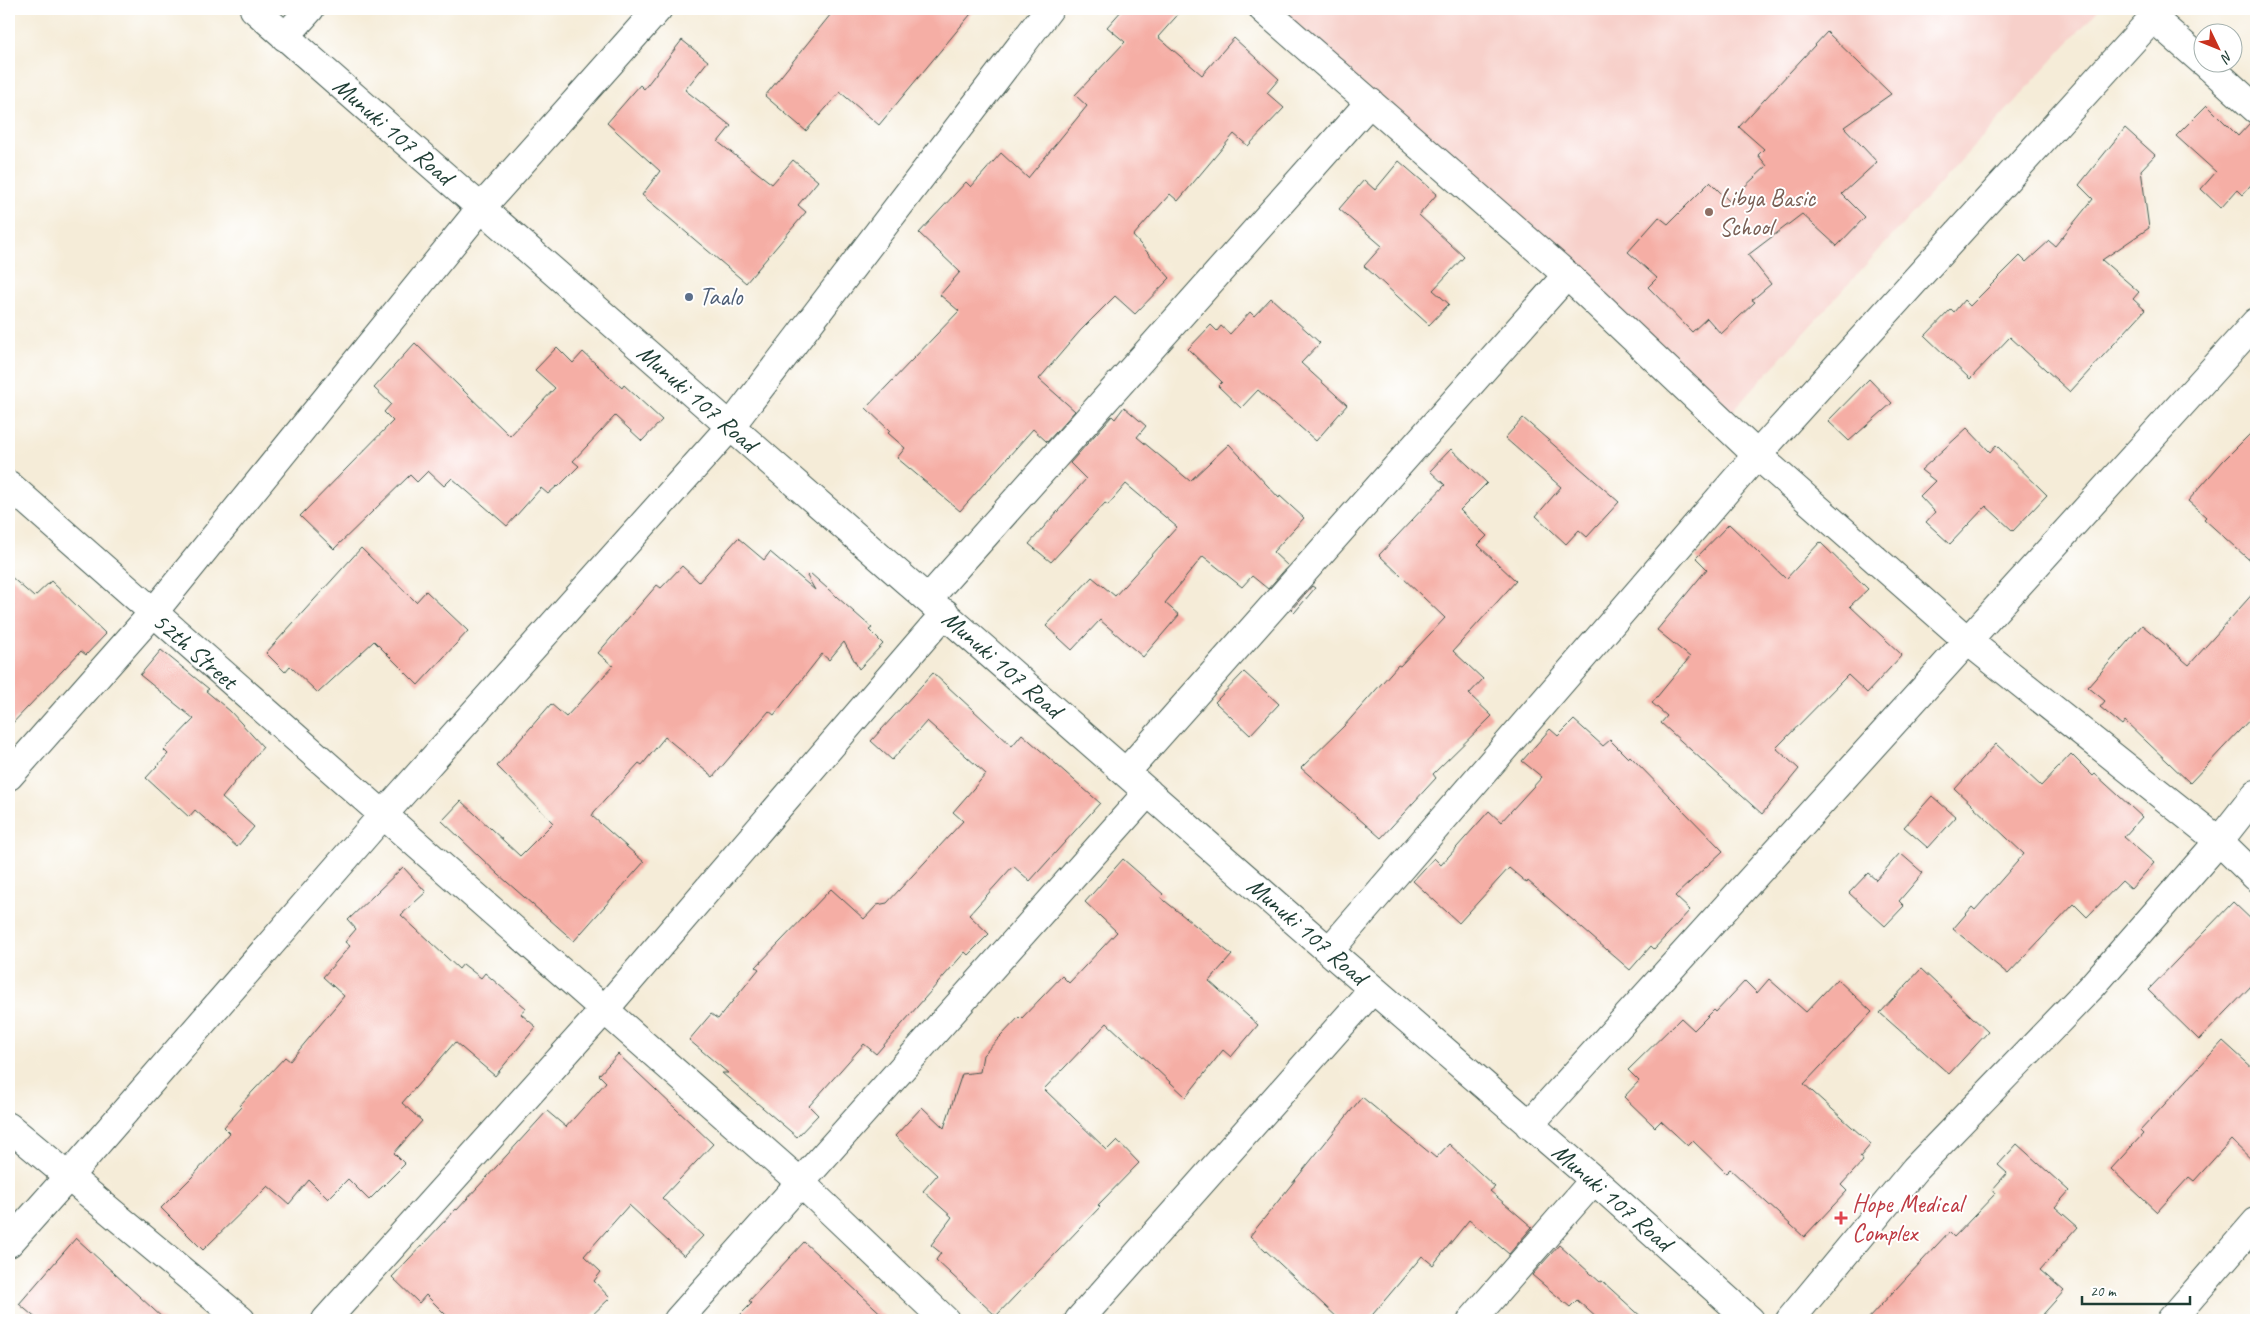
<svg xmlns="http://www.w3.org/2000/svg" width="2265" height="1329" font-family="Caveat,sans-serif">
<rect width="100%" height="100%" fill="#fff"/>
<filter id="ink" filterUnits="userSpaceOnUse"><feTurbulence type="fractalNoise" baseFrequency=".02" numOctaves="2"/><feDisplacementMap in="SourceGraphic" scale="10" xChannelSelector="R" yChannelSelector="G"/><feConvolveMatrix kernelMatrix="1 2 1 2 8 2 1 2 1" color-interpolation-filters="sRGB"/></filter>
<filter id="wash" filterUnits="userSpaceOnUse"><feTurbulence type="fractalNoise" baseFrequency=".0096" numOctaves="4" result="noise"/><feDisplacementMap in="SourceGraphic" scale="20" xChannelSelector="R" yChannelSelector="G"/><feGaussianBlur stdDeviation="1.12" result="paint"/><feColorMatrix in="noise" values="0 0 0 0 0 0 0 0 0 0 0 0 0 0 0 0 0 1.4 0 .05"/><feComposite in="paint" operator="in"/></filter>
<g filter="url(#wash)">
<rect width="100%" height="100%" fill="#f5ecd8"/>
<path fill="#f7d0ca" d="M1280,9H2099L1728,416Z"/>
<g id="blocks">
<path fill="#f5aea5" d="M835,9H975L879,125L840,92L806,131L765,96Z
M1123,9H1183L1158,37L1202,75L1234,38L1279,79L1267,93L1284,108L1248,146L1234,134L1178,201L1170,194L1133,236L1170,278L1135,314L1115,296L1080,331L1039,379L1075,411L1047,442L1033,429L960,511L897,458L905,448L888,433L890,431L866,408L959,311L940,295L960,272L919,233L966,182L971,187L1001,153L1028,178L1087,106L1075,95L1125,42L1107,27Z
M1827,32L1891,94L1844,127L1877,162L1842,194L1865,217L1837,246L1802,214L1748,255L1771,284L1752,300L1755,302L1721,334L1707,318L1692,332L1648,287L1657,278L1628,252L1659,217L1668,224L1710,182L1729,201L1767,166L1758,155L1764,149L1739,127Z
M682,40L708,61L685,90L731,126L718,142L772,184L793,160L818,181L798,205L806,212L746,283L642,195L660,171L607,123L640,85L644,89Z
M2207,105L2238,136L2250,123L2256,124V179L2242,195L2237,190L2221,208L2201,189L2216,172L2176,136Z
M2125,128L2155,155L2141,170L2149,228L2102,260L2139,292L2133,299L2145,310L2070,392L2010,337L1970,379L1925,336L1951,309L1954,312L1964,300L1970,306L2020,256L2026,262L2049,241L2055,246L2093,199L2079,185Z
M1399,161L1437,194L1419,215L1464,257L1433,290L1449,304L1429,325L1364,266L1382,246L1339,209L1364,180L1375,190Z
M1271,298L1320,343L1301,363L1347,405L1316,441L1258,390L1241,408L1218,386L1222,382L1188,349L1211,325L1217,331L1221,326L1230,334L1250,312L1254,316Z
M415,343L510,436L555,388L535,370L557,347L573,363L583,352L622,388L624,385L662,420L642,441L615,416L573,461L579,466L558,487L557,486L548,494L541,488L507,526L452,478L444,486L428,471L417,482L410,475L334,549L300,516L393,421L384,412L391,404L374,388Z
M1869,379L1892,403L1849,441L1828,421Z
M1124,407L1146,426L1137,437L1190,481L1229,444L1279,498L1280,496L1304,518L1273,552L1288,566L1268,589L1252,576L1242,587L1203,556L1165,603L1179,615L1143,657L1100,620L1072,650L1046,626L1092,577L1115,596L1177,527L1126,484L1108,505L1105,503L1051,562L1029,544L1086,479L1070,463L1112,416L1115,419Z
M1523,418L1619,502L1587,537L1579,530L1566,544L1536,516L1561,487L1505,438Z
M1967,428L1990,452L1996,445L2047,495L2013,531L1986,506L1950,544L1926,522L1935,512L1920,496L1935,481L1921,470Z
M2256,428V566L2204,519L2206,517L2188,501L2223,461Z
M1451,449L1487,483L1460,510L1487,536L1478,545L1516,581L1453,651L1483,679L1469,694L1492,716L1433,774L1436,778L1381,838L1301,768L1344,726L1398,665L1400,666L1445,618L1379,555L1445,485L1430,471Z
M1729,524L1786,579L1820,542L1868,589L1850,606L1902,655L1867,693L1848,675L1776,748L1799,769L1762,814L1661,723L1667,716L1652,703L1690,657L1657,630L1707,569L1696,558Z
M738,538L764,560L770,552L815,590L807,576L810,573L872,628L869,630L883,644L859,669L844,642L829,660L822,654L774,715L769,711L713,777L665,737L642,765L639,763L594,812L592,816L644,862L574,941L499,875L442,821L461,801L520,856L553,823L497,766L551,704L566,717L613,666L598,653L657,585L661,588L682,566L699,582Z
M361,548L416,602L426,591L468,631L418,685L374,641L318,693L290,666L285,672L266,653Z
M9,575L34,597L51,581L106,634L86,655L81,651L9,727Z
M1312,586L1315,588L1295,612L1292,609Z
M2256,590V713L2190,783L2125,721L2122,725L2100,707L2105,701L2088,687L2142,625L2189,665Z
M161,650L209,689L206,691L230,711L263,747L222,798L254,827L237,847L195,810L189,817L146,778L168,754L164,750L194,719L140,675Z
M1244,672L1279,704L1250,735L1215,702Z
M933,673L1012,746L1022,734L1100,803L1030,881L1013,866L969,915L989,934L968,955L965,952L876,1054L864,1044L809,1106L818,1115L797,1137L722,1073H728L689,1040L711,1014L718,1019L759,969L756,967L831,889L864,919L877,905L887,903L963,821L953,812L986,774L927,721L892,760L871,741Z
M1574,720L1603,746L1610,740L1628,758L1630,756L1723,851L1675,896L1690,910L1654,949L1651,946L1630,970L1528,881L1527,883L1509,868L1459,923L1413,881L1434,858L1441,865L1489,811L1501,822L1542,777L1522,761L1550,729L1558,736Z
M1996,744L2041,786L2071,754L2093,776L2095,774L2142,817L2124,837L2154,863L2131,889L2122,881L2087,917L2074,904L2008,974L1953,929L1972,907L1975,910L2024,854L1955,789Z
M1932,796L1956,817L1928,848L1904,827Z
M1900,853L1923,873L1899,901L1904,906L1885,926L1849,893L1868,873L1876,880Z
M1123,859L1163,894L1160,897L1232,955L1209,981L1258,1025L1231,1057L1223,1050L1186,1097L1107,1023L1044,1089L1107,1150L1117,1140L1139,1163L1098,1205L1100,1207L996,1316L936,1260L941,1253L931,1245L952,1217L923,1191L937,1175L895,1136L922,1107L944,1128L962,1074L980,1072L983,1055L1019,1017L1021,1019L1062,976L1069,983L1117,932L1085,902Z
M403,867L426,892L401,915L459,969L463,964L481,978L485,973L526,1008L521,1014L536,1027L495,1076L455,1042L402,1103L422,1121L394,1153L405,1164L369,1200L348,1179L328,1199L309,1180L289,1204L268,1186L203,1250L161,1208L192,1177L230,1133L224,1127L241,1108L239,1106L285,1057L290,1061L344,996L323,977L350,946L345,942L356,929L348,920Z
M2233,902L2256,924V981L2199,1040L2148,990Z
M1921,969L1988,1032L1949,1074L1880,1013Z
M1769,979L1806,1012L1837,979L1872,1012L1804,1084L1871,1144L1860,1157L1863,1161L1841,1185L1847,1191L1804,1237L1730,1169L1726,1173L1693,1141L1688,1146L1661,1121L1655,1127L1624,1097L1639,1081L1628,1070L1681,1018L1694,1030L1714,1010L1716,1012L1745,981L1757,993Z
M2223,1041L2256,1071V1164L2231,1140L2194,1181L2189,1177L2157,1212L2111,1169L2143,1134L2140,1131Z
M618,1054L713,1144L662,1198L703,1236L684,1256L629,1205L584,1256L601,1272L594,1281L610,1298L587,1320H451L426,1295L419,1303L392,1277L456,1209L457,1210L547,1111L566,1127L606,1082L599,1075Z
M1362,1097L1436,1158L1449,1144L1495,1187L1490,1191L1532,1227L1509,1254L1469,1220L1433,1265L1422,1256L1368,1320H1340L1250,1236Z
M2017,1144L2069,1191L2055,1207L2078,1227L2040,1270L2064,1291L2038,1320H1867L1949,1232L1954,1237L1995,1194L1992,1190L2007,1173L1998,1165Z
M76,1238L165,1320H38L19,1304Z
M804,1242L888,1320H735L752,1303L749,1301Z
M1559,1245L1600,1282L1602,1281L1645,1320H1599L1577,1300L1570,1307L1532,1275Z"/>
</g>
</g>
<g filter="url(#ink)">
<use href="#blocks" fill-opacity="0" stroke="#3f574d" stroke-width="1"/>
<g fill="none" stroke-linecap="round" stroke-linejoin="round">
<defs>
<path id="minor" d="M254,9L1329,951L1594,1180L1750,1320
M1263,9L1567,275L1757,455L1968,641L2219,841L2256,877
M2153,18L2202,61
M285,37L310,9
M2204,62L2256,109
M9,485L800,1182L945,1320
M928,599L1370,102
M1126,772L1567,275
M9,776L153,613L481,208L658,9
M1329,951L1757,455L2161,9
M1529,1125L2256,322
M9,1127L241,1320
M9,1243L68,1177L382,816L730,427L1049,9
M326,1320L605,1009L945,613
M678,1320L1148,792
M1079,1320L1373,989
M1472,1320L1594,1180
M1790,1320L1915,1169L2093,985L2219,841L2256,794
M2171,1320L2256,1222"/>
</defs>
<use href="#minor" stroke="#3f574d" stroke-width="30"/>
<use href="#minor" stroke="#fff" stroke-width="28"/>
</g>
</g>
<circle fill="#8d6e63" stroke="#fff" stroke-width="2" cx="1709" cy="212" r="5"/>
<circle fill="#5c6f8a" stroke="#fff" stroke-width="2" cx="689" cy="297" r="5"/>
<path fill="#e0444e" stroke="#fff" stroke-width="2" d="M1838.5 1210.5h5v5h5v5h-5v5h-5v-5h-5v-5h5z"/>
<g text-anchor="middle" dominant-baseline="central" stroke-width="4" stroke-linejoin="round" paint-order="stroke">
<g font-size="25" fill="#1f3d34" stroke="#fff">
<text transform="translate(393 131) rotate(41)">Munuki 107 Road</text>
<text transform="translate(697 398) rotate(41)">Munuki 107 Road</text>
<text transform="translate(195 651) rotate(41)">52th Street</text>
<text transform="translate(1002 664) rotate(41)">Munuki 107 Road</text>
<text transform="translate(1307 931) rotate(41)">Munuki 107 Road</text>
<text transform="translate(1612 1197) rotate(41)">Munuki 107 Road</text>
</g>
<g font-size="25" fill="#785e54" stroke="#fff" text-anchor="start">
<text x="1719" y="198">Libya Basic<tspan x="1719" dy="29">School</tspan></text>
</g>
<g font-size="25" fill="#4e5e75" stroke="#fff" text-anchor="start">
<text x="699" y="297">Taalo</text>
</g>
<g font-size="25" fill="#be3a42" stroke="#fff" text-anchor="start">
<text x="1852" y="1204">Hope Medical<tspan x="1852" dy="29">Complex</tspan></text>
</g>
</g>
<rect width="2265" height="1329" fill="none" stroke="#fff" stroke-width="30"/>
<g transform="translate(2218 48) rotate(133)"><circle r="24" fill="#ffffff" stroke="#a5b1ae"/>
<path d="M0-4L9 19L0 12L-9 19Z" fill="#c8321e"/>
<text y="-8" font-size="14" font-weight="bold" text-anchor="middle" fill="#1f3d34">N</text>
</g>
<path d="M2082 1296v8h108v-8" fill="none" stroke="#1f3d34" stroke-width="2.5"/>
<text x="2090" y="1296" font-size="15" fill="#1f3d34" stroke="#ffffff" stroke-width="4" paint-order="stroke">20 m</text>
</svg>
